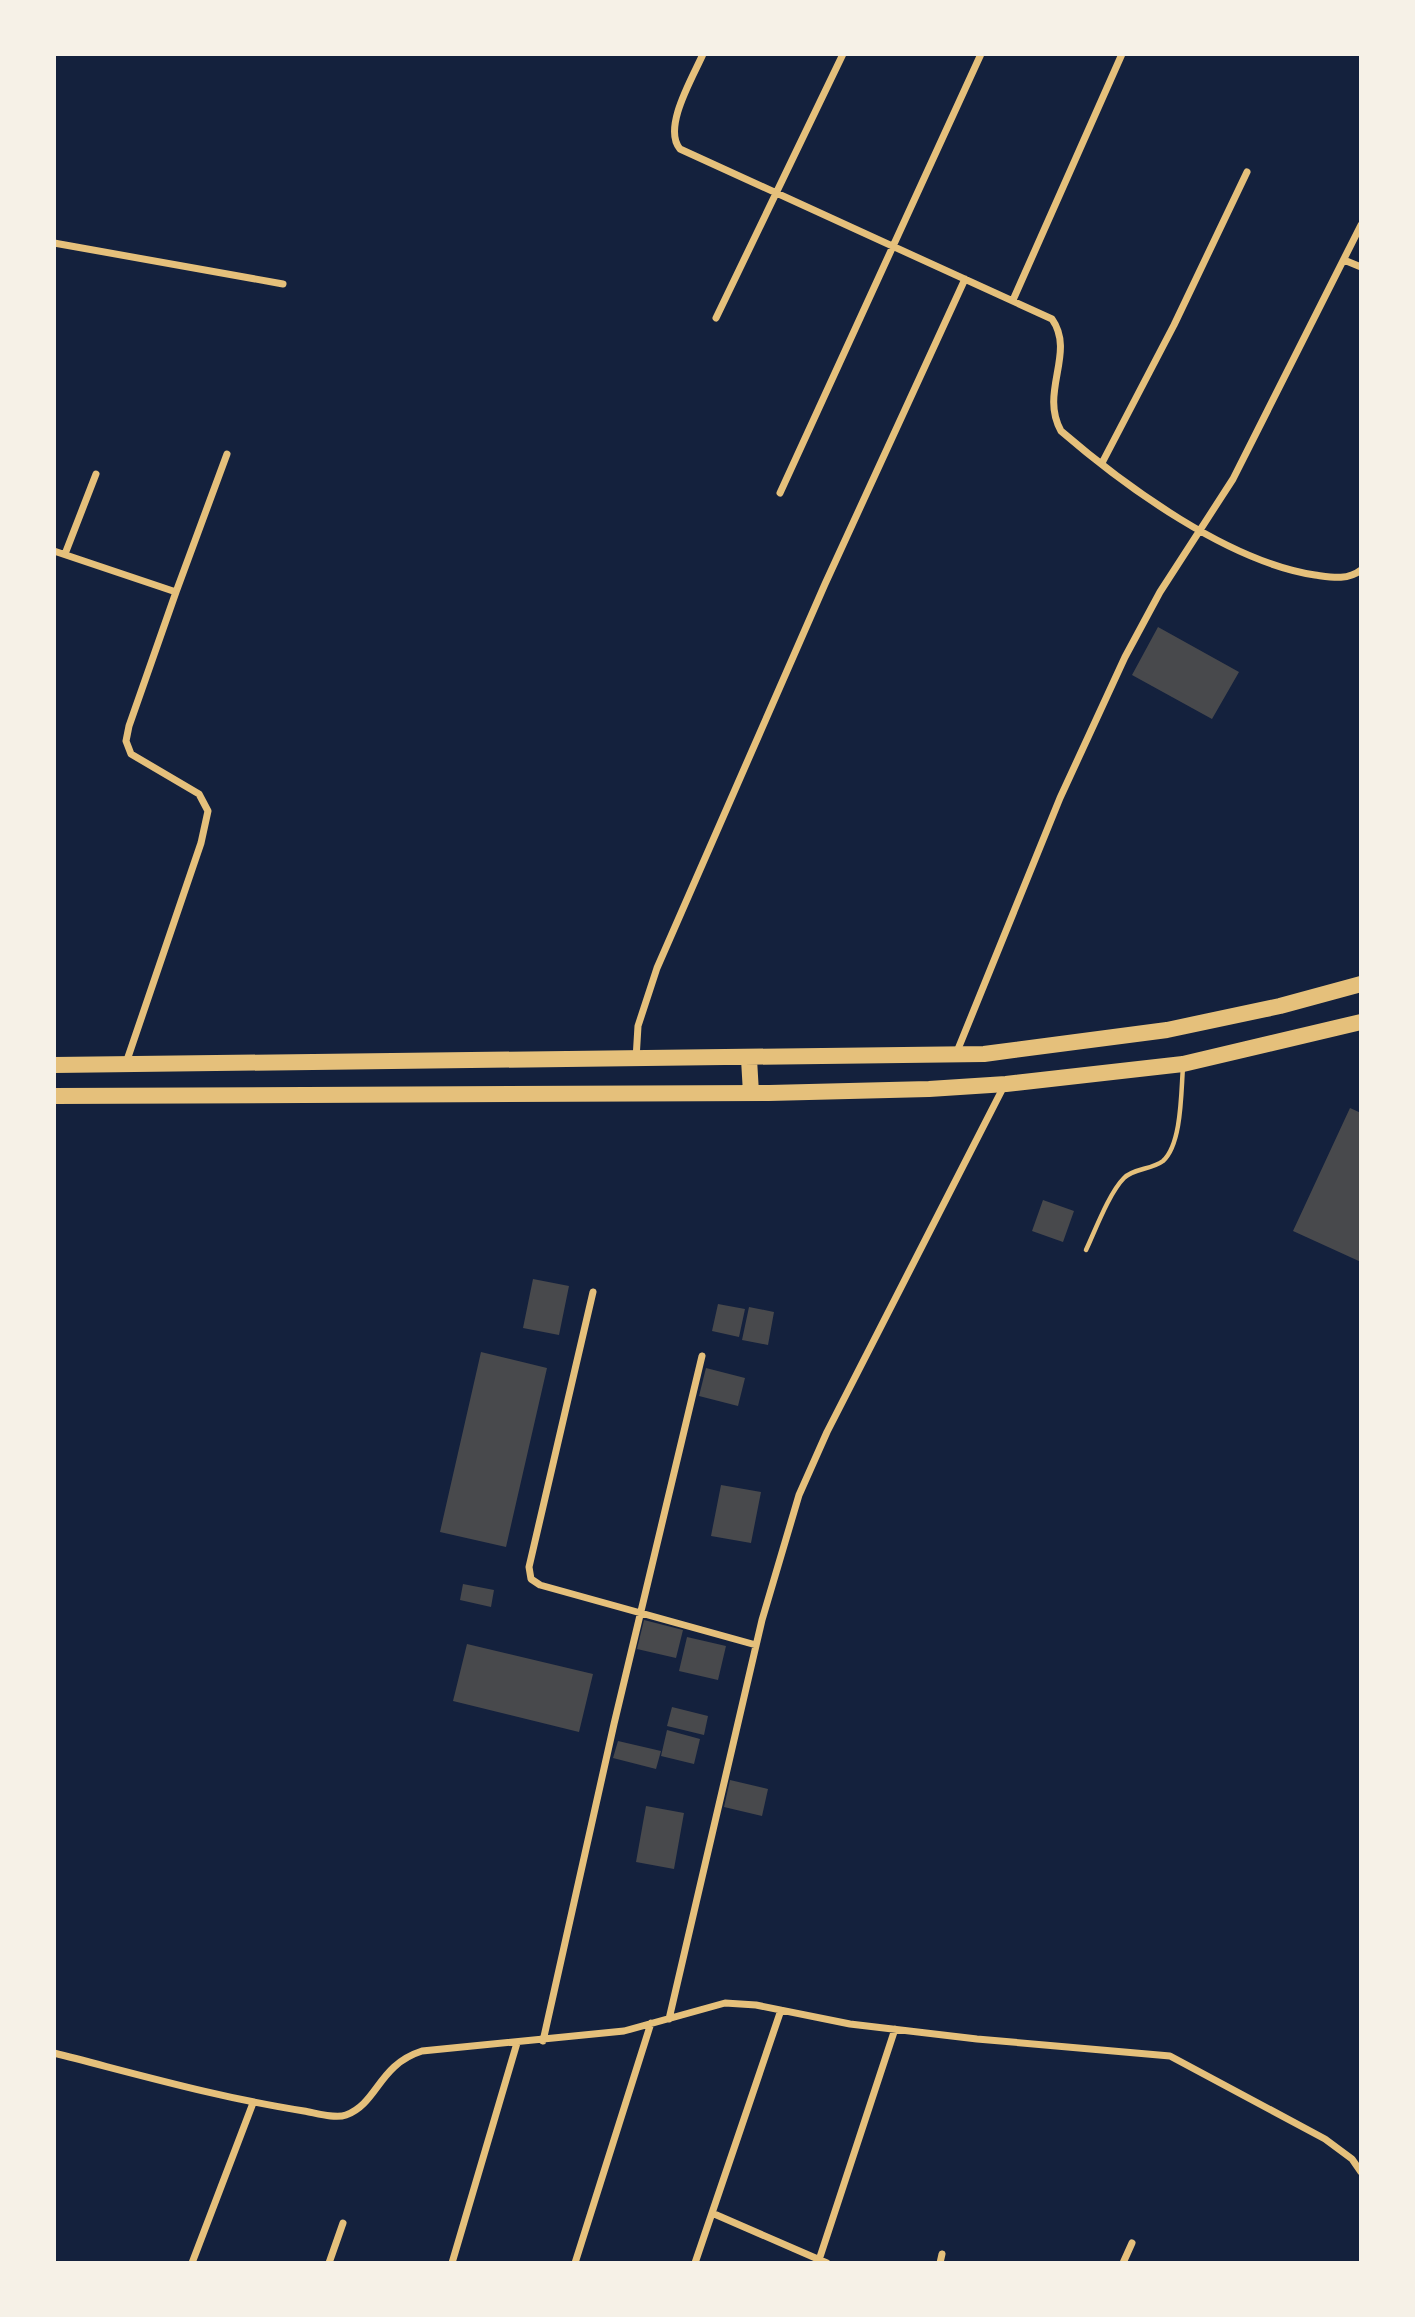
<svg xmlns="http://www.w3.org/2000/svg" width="1415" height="2317" font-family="Karla,sans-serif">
<rect width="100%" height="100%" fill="#14213d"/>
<path fill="#48494c" d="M1158,627L1239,672L1212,719L1132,675Z
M1350,1108L1361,1113V1262L1293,1231Z
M1043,1200L1074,1211L1063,1242L1032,1231Z
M533,1279L569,1286L559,1335L523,1328Z
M718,1304L745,1309L739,1337L712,1331Z
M749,1307L774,1312L768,1345L742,1340Z
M481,1352L547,1368L506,1547L440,1532Z
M706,1368L745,1378L738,1406L699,1396Z
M721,1485L761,1492L751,1543L711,1536Z
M463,1584L494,1590L491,1607L460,1600Z
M644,1620L683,1630L676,1658L637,1649Z
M687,1637L726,1646L718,1680L679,1671Z
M467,1644L593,1674L579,1732L453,1701Z
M672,1707L708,1716L704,1735L667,1726Z
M667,1730L700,1739L694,1764L661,1756Z
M618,1741L661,1751L656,1769L613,1758Z
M730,1780L768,1789L762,1816L724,1807Z
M646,1806L684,1813L674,1869L636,1862Z"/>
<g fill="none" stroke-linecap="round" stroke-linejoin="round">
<path stroke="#e5c07b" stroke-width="4.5" d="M1086,1250C1095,1231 1109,1193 1124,1178C1134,1168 1151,1170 1163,1161C1182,1144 1181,1091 1183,1067"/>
<path stroke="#e5c07b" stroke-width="7" d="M703,54C693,77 662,128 680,149L1052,319C1076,353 1039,392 1061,431C1126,487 1229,562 1315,575C1330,577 1347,581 1361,570
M54,243L283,284
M1344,260L1361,267
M1013,300L1122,54
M716,318L843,54
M1102,463L1174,325L1247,172
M780,493L981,54
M54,551L176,592L129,726L126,741L131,754L199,794L208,811L201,843L126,1063
M65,554L96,474
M176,592L227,454
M956,1054L1060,798L1125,657L1160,592L1233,479L1361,225
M636,1059L638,1026L657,968L825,584L965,279
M593,1292L529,1567L531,1579L540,1585L756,1645
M669,2019L762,1620L799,1495L827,1432L1004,1086
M543,2041L614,1724L702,1356
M54,2053C137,2074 220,2098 304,2111C316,2113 335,2119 346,2115C378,2103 378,2065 422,2051L624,2031L725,2003L756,2005L850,2024L977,2039L1170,2056L1325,2139L1352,2159L1361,2172
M712,2213L827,2263
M192,2263L253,2103
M329,2263L343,2223
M452,2263L517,2043
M575,2263L651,2023
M695,2263L781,2010
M818,2263L895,2029
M940,2263L942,2254
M1123,2263L1132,2243"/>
<path stroke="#e5c07b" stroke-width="16" d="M749,1059L751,1093
M54,1065L984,1054L1167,1030L1280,1006L1361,984
M54,1096L769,1093L929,1089L1006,1084L1183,1064L1361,1022"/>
</g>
<rect width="1415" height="2317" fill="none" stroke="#f6f1e7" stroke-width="112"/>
</svg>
